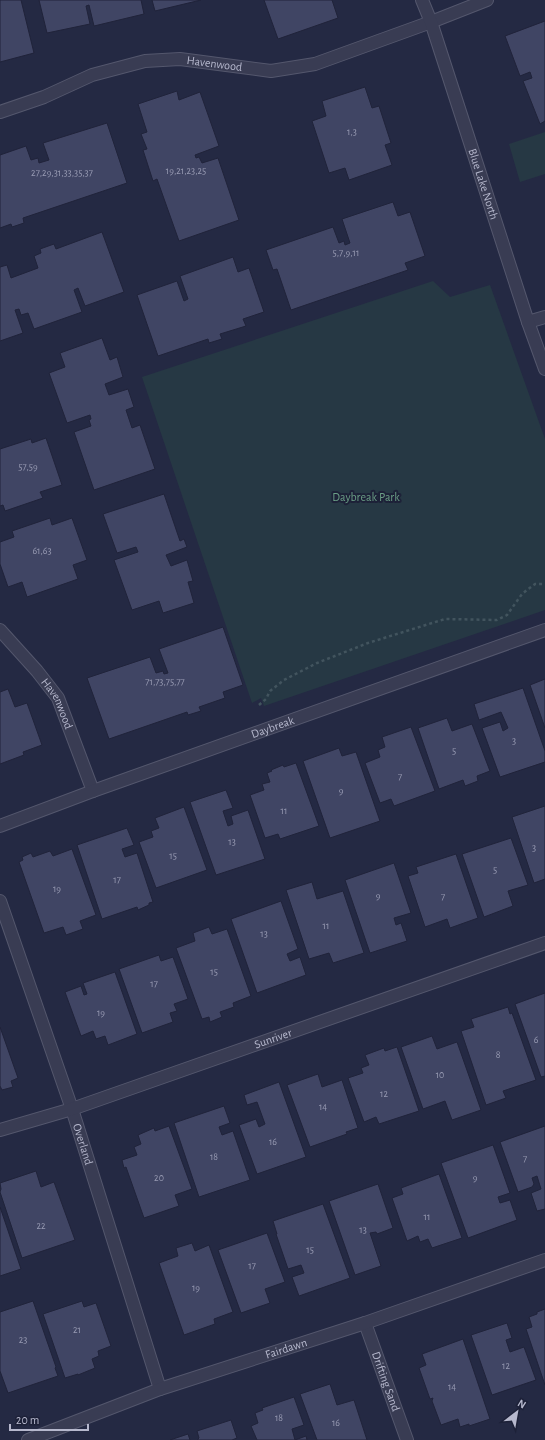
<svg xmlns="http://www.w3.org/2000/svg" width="545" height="1440" font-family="'Alegreya Sans',sans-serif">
<rect width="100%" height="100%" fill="#242943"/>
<path fill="#263844" d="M545,132V174L520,182L509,144Z
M433,281L450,297L490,285L545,439V610L264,706L261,698L252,703L142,377Z"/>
<path fill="#404564" stroke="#20233a" d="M0,0H21L34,53L0,62Z
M39,0H141L144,14L94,26L89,5L86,6L90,24L47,33Z
M152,0H201L155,11Z
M264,0H332L338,18L278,39Z
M545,21V121L540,124L523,81L532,78L530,72L520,76L505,36Z
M365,87L372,108L379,106L391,143L385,145L392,165L349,180L345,168L329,173L312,121L326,116L322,101Z
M177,91L179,100L200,92L219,146L195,155L196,158L199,157L202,163L218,158L239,220L179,241L157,179L153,181L143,150L147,149L141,134L147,132L138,104Z
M107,123L127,183L23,218L24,223L12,227L11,224L0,228V155L26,146L31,160L38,158L39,163L49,160L43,143Z
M393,202L398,216L410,212L425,256L405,263L408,270L291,310L277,269L273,270L266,250L333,227L339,243L344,241L345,245L350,243L342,219Z
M102,232L124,292L85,306L78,288L74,290L82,312L34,329L28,313L21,315L19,309L15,310L23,333L0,341V267L7,265L11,278L38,268L34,256L41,253L40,249L54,244L56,249Z
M233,257L238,272L249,268L264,312L243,319L246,326L220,334L222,339L209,343L208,339L158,356L137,295L177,281L184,301L188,299L180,276Z
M102,338L110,360L117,357L123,377L105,384L109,395L128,389L134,407L126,410L132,428L140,425L155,469L94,490L74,432L91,426L89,420L91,419L90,415L67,423L49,373L65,367L60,353Z
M46,438L62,485L40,492L43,498L5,511L3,505L0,506V449L31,439L32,443Z
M164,494L180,541L184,539L187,547L166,555L171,566L187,560L193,581L188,582L194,603L163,613L159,601L132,610L114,560L138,552L136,547L117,553L103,514Z
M50,518L52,525L72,518L87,560L73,565L78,579L27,597L22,582L8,587L0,564V542L14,537L12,531Z
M223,627L243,685L223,692L225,698L199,707L201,711L188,715L187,712L109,739L87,678L150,657L156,673L163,671L164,674L168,673L159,649Z
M545,679V728L530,685Z
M523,688L545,751V762L500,777L482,728L500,722L503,731L508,728L501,712L479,720L474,704Z
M8,689L15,707L27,703L42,745L23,752L24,755L0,764V692Z
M447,718L452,731L472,724L490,771L477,776L478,781L465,786L463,780L439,789L418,728Z
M411,727L435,791L394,806L391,799L380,803L365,763L380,757L378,750L385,747L382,737Z
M339,748L342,756L356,752L380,821L330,838L303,761Z
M296,763L319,826L280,839L278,834L265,838L250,795L264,790L262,784L270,782L267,773L272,771L271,770L283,765L284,767Z
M226,790L233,808L223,811L228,826L233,824L231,816L248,810L265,859L216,875L190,802Z
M545,806V879L534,883L512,817Z
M184,807L207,870L156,888L139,842L153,837L151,831L159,828L155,818Z
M127,828L134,845L122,849L125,857L137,853L153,902L149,903V905L138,910L137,907L102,919L77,845Z
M511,838L528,885L508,891L513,906L484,917L462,854Z
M72,849L96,915L80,921L83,929L66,935L63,927L44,933L19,862L23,860L22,857L31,853L33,857L50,851L53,856Z
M456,854L478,918L450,928L447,919L425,927L408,876L418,873L416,867Z
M394,863L411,913L394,918L396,925L401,923L407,941L370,953L345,880Z
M312,882L317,899L343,891L364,953L333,963L329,953L309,959L286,890Z
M281,901L298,949L287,954L290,961L300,957L306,975L257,993L231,919Z
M209,927L212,934L227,929L251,996L233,1003L234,1007L220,1012L222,1017L210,1022L209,1017L202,1019L176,948L195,941L193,933Z
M159,955L161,961L173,957L188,999L174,1004L177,1011L170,1013L173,1022L142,1033L119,969Z
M115,972L137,1034L108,1045L105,1036L96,1039L93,1031L81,1036L65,992L81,986L84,995L87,994L83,983Z
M545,993V1076L541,1077L515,1004Z
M508,1007L510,1014L512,1013L536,1080L503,1091L506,1098L486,1105L461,1031L474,1027L471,1019Z
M0,1027L18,1078L11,1081L13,1087L2,1090L0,1086Z
M432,1036L437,1049L457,1042L481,1110L452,1120L445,1101L423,1109L401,1047Z
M397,1047L419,1111L379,1124L376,1117L364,1122L348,1078L363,1073L361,1068L369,1065L365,1055L384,1048L385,1051Z
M318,1074L322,1087L342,1080L358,1128L346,1132L347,1134L310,1147L287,1085Z
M279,1082L306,1157L257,1174L239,1125L256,1119L259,1127L265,1124L257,1102L247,1105L244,1095Z
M224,1106L230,1123L219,1127L222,1135L233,1131L250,1180L199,1197L174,1123Z
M169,1126L192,1189L175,1195L179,1206L144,1218L126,1167L124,1168L122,1160L137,1155L134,1147L141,1144L138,1135L154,1128L155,1131Z
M545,1126V1209L537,1211L531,1193L541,1189L537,1176L532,1178L534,1184L532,1187L518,1192L500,1142Z
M493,1145L510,1193L498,1197L500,1203L510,1200L517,1220L468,1238L441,1163Z
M36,1171L41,1187L54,1182L75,1240L22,1258L0,1192L1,1189L0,1183Z
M439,1174L462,1238L432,1248L428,1239L420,1242L418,1236L407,1241L392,1198L403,1194L401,1188Z
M378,1184L393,1228L377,1234L376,1232L370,1233L381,1266L355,1275L329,1201Z
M323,1204L350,1278L299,1296L292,1277L304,1273L301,1265L288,1269L276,1234H277L273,1221Z
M0,1207L21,1269L0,1276Z
M267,1233L285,1282L265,1289L270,1303L241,1313L218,1250Z
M192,1243L195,1251L209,1245L233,1312L214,1319L215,1324L184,1335L159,1263L178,1256L176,1248Z
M33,1301L56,1367L55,1368L58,1376L8,1393L0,1371V1312Z
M82,1301L84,1307L96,1303L111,1346L98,1351L99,1356L92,1359L95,1368L78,1375V1374L65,1378L43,1314Z
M545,1309V1385L526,1329L532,1327L529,1317L537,1314V1312Z
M507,1323L512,1338L506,1340L510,1352L524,1347L536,1380L492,1395L471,1335Z
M463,1339L490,1419L469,1426V1424L460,1427L458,1419L441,1425L432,1401L433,1398L430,1399L419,1368L426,1365L422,1354Z
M330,1384L337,1405L354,1400L367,1440H317L300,1394Z
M294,1397L304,1425L292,1429L295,1440L306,1436L307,1440H257L251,1426L258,1423L255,1413L263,1410L262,1408Z
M231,1420L237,1438L232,1440H198V1439L199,1438L197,1431Z
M188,1434L190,1440H170Z"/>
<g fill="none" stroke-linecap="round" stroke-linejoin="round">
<defs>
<g id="minor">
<path id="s1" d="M0,112L44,97L92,75L145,61L180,59L271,71L315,64L431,22L487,0"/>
<path d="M528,322L545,317"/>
<path id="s2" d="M0,630L37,671L58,698L93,791"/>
<path id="s3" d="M0,826L93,791L545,630"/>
<path id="s4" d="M0,901L72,1109L160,1389"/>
<path id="s5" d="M0,1130L72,1109L545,943"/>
<path id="s6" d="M365,1323L407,1440"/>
<path id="s7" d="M28,1440L160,1389L365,1323L545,1260"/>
</g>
<g id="tertiary">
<path id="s8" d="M422,0L431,22L528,322L545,369"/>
</g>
</defs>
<use href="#minor" stroke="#54576d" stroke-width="14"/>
<use href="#tertiary" stroke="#54576d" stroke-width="14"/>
<path stroke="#42545e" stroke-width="2.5" stroke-dasharray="3 3" stroke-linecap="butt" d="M259,705L266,699L270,691L284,680L317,663L368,643L445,619L497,620L507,615L522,594L527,590L535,584H545"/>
<use href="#minor" stroke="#393c53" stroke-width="12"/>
<use href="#tertiary" stroke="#393c53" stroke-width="12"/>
</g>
<g text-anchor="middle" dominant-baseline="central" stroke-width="4" stroke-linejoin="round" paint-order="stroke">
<g font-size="10" fill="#989bb3">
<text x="352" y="132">1,3</text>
<text x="186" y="171">19,21,23,25</text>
<text x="62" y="173">27,29,31,33,35,37</text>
<text x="346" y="253">5,7,9,11</text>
<text x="28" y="467">57,59</text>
<text x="42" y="551">61,63</text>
<text x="165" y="682">71,73,75,77</text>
<text x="514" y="741">3</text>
<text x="454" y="751">5</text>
<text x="400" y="777">7</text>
<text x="341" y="791">9</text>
<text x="284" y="811">11</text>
<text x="232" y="842">13</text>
<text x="534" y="848">3</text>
<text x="173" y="856">15</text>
<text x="495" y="870">5</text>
<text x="117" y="880">17</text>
<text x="57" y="889">19</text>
<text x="378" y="896">9</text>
<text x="443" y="897">7</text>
<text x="326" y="926">11</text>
<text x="264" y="934">13</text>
<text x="214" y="972">15</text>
<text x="154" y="984">17</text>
<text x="101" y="1013">19</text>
<text x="536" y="1040">6</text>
<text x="498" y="1055">8</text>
<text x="440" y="1075">10</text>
<text x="384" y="1094">12</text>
<text x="323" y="1107">14</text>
<text x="273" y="1142">16</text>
<text x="214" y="1157">18</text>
<text x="525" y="1159">7</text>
<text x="159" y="1178">20</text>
<text x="475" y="1178">9</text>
<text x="427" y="1217">11</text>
<text x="41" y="1226">22</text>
<text x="363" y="1230">13</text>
<text x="310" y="1250">15</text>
<text x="252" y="1266">17</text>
<text x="196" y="1288">19</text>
<text x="77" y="1330">21</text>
<text x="23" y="1340">23</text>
<text x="506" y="1366">12</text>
<text x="452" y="1387">14</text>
<text x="279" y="1418">18</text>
<text x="336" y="1423">16</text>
</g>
<g font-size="12" fill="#b6b8cd" stroke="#1d2138">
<text stroke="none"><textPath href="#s1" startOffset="224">Havenwood</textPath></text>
<text stroke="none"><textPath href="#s8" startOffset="194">Blue Lake North</textPath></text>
<text stroke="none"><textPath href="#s2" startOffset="94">Havenwood</textPath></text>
<text stroke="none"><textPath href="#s3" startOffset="290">Daybreak</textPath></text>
<text stroke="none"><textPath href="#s5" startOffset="288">Sunriver</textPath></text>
<text stroke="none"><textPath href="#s4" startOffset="257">Overland</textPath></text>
<text stroke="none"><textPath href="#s7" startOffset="274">Fairdawn</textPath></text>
<text stroke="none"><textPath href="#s6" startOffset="62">Drifting Sand</textPath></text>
</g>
<g font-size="12" fill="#6b9f86" stroke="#1d2138">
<text x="366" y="497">Daybreak Park</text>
</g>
</g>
<g transform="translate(517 1412) rotate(31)" stroke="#1d2138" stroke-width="3" paint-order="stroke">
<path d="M0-3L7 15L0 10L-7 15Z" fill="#b6b8cd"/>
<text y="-6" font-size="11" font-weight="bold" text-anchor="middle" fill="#b6b8cd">N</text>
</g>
<path d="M10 1424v6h78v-6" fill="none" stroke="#b6b8cd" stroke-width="2"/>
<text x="16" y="1424" font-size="12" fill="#b6b8cd" stroke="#1d2138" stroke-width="3" paint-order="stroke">20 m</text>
</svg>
